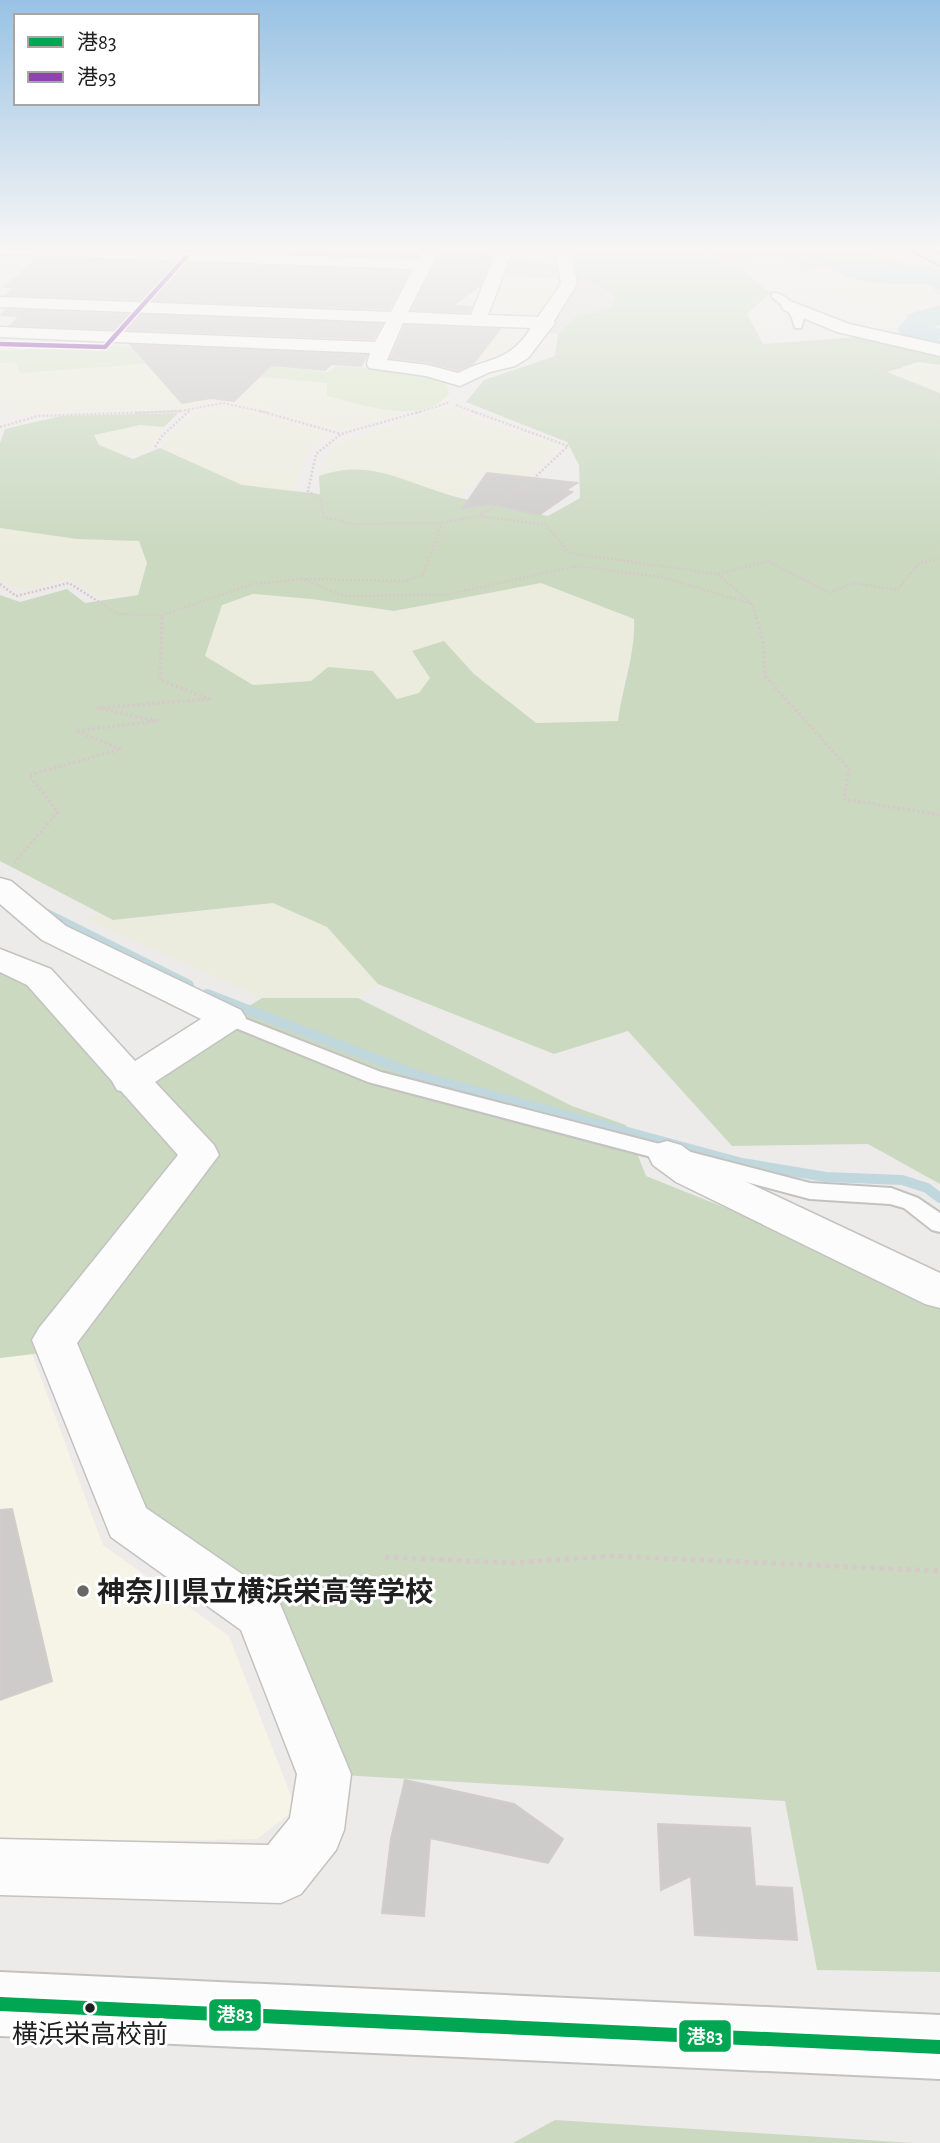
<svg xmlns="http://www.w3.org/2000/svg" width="940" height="2143" font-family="'Alegreya Sans','Noto Sans JP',sans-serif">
<rect width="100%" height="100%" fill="#edebe9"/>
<!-- education -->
<path fill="#f5f4e6" d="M32,1354L103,1545L229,1636L296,1809L257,1839L0,1844V1358Z"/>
<!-- farmland -->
<g fill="#ececde">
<path d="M831,264L852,274L932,277L938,283L927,284L940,303L897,317L893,321L899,333L871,316L881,312L842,297L820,299L812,288L799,289L789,280L766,279L762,273L803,271Z"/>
<path d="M501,276L558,279L559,288L546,309L487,305Z"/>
<path d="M470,334L521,338L508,356L492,363L427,357Z"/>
<path d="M17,362L20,373L157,363L177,369L328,384L327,396L402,413L343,430L235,402L252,386L228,384L218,402L189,409L36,413L21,416L4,414L0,409V363Z"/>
<path d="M917,365L940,369V393L886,372Z"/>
<path d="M446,406L500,427L560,446L529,476L485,472L457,496L342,468L319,476L333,445Z"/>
<path d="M228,407L267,415L331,435L311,446L294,487L296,491L242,485L160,448L168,436L198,411Z"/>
<path d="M140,425L164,427L151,448L139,452L131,449L119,453L99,445L94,434Z"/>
<path d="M0,528L77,539L140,541L147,563L139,595L100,597L68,579L21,591L0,579Z"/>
<path d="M541,583L635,620V640L623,685L618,721L536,723L474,674L444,641L412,651L430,678L419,693L396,699L328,667L311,681L253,685L205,656L222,605L253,594L311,599L394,611Z"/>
<path d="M273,903L327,927L378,984L358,998H262L88,920L99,913L119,920Z"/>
</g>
<!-- grass -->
<path fill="#dbe7cb" d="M104,345L278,363L277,367L329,372L335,366L420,371L446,381L449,394C419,427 363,404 327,396V383L177,369L157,363L20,373L16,362L0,363V351Z"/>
<!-- forest -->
<g fill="#cbd9c1" fill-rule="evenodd">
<path d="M580,249H815L831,264L803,271L784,257L729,260L770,293L747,314L763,344L859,337L940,353V365L918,362L887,372L940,393V1184L868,1144L732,1146L628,1031L554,1054L378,984L327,927L273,903L113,920L0,861V595L20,602L67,589L85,603L138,595L147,563L139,541L77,539L0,528V443L5,429L61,416L178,413L164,427L140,425L94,435L99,445L133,459L160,448L242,485L320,494L319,476C367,459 398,479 443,493C477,504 514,508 548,516L580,498L579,465L567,442L466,402L484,380L555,356L558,334L576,316L598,312L615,297L598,286L575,279L572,264ZM541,583L634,619C636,653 622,687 618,721L536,723L474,674L444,641L412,651L430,678L419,693L397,699L373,671L328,667L311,681L253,685L205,656L222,605L253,594L311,599L394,611Z"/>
<path d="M826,249H861L909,266L926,264L940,272V277C896,258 869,292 826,249Z"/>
<path d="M0,959L130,1081L262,998H358L572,1106L626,1125L646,1176L940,1294V1972L817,1970L785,1801L324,1774L260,1615L128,1522L59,1351L0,1358Z"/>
<path d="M555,2120L913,2143H513Z"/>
</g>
<!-- parking -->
<g fill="#dedddc">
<path d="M507,261L557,263L558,279L501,276Z"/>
<path d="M575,279L599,287L615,297L614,305L598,312L576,316L558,334L542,333Z"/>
</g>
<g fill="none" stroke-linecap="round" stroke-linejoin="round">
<!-- stream -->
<g stroke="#c0d8dd" stroke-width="10">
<path d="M47,914L189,985"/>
<path d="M207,994L420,1076L742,1163L826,1177L902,1180L927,1188L940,1198"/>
</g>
<!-- river -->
<g fill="#c0d8dd" fill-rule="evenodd">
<path d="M809,249H839L857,261L873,265L940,269V290L926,284L873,283L849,278L825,266Z"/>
<path d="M940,306V325L934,327L940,329V351L902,336L897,329L912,313Z"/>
</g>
</g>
<!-- building -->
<g fill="#ceccca" stroke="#d0cdca" stroke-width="2">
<path d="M177,249H362L361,251L418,254L416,257Z"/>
<path d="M443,249H494L480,285L452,306L471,307L469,312L412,310Z"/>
<path d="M38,258L409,271L389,309L6,295L15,287H5Z"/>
<path d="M6,310L382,324L373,339L11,325L20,316L1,315Z"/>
<path d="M405,326L500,329L473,364L458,370L428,362L391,358Z"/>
<path d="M131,345L367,355L361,366L331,364L325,370L271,365L234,401L211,398L182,403Z"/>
<path d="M487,473L577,483L566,490L572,492L539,515L492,504L463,508Z"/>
<path d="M12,1509L52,1681L0,1700V1510Z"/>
<path d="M405,1780L514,1804L563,1839L548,1863L430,1838L424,1916L382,1913L391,1839Z"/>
<path d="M658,1824L750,1828L755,1886L792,1888L797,1940L695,1935L691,1876L661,1890Z"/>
</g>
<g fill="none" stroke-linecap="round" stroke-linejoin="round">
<!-- service casing -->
<g stroke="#c3c2c1" stroke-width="4">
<g id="service">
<path d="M772,293C786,293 796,307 804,318L801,328H795C792,312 785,307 772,297Z"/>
<path d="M228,1012L381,1072L810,1183L891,1188L918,1198L940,1213V1232L932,1230L904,1208L890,1204L810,1199L368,1082L221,1022L219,1018Z"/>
</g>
</g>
<!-- minor casing -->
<g stroke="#c3c2c1" stroke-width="3">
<g id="minor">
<path d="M0,249H116L418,260L424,249H440L408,312L471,315L497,249H513L488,315L538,317L561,284L556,253L552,249H571L577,284L554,321L555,323L528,358L515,366L490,372L460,386L426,376L369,368L367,364L370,353L0,337V327L375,342L386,322L0,307V297L391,312L413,269L0,254ZM403,323L531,328C508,363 492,356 458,373L428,365L387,360Z"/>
<path d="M790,301L849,324L940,344V356L837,332L784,310L781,306L784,302Z"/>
<path d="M0,878L11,881L66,926L241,1010L246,1018L241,1026L155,1082L214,1145L219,1155L77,1343L146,1508L278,1599L351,1774L344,1830L336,1850L301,1894L281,1903L0,1895V1839L268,1845L290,1818L297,1774L241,1630L111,1537L32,1340L39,1328L178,1155L121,1091L117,1090L112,1081L27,985L0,972V949L51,969L135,1061L201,1019L42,940L0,904Z"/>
<path d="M667,1141L681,1145L704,1162L940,1273V1308L925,1304L676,1182L653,1165L648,1155L653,1145Z"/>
</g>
</g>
<!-- tertiary casing -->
<g stroke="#c3c2c1" stroke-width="4">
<path id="tertiary" d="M0,1972L940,2015V2079L0,2036Z"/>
</g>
<!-- primary casing -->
<g stroke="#a19788" stroke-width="4">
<path id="primary" d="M909,249H929L940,254V265Z"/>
</g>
<!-- path-far3 -->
<g stroke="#d6cac9" stroke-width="2" stroke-dasharray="2 2" stroke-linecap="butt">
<path d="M705,249L738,261L758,288"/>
<path d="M932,285L940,295"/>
<path d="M907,316L940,306"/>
<path d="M901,367L874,373L940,396"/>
<path d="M456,405L477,413"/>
<path d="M136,413L181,411L223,403L269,413"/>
<path d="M416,413L450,402"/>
</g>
<!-- path-far2 -->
<g stroke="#d6cac9" stroke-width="2.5" stroke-dasharray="2 2" stroke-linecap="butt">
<path d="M260,411L341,434"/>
<path d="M472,411L568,446L530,482L480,515"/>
<path d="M0,427L38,416L182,411"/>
<path d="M155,447L162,436L189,411"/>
<path d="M442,523L479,516L546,525L569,553L718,574L752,604L756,618"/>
<path d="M718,574L768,561L830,593L854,583L897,590L919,563L940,559"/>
<path d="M306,579L405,581L423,575L442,523L351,524L324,517L321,500L308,491L316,454L341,434L422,411"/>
<path d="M0,584L16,596L69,583L118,614L162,615L253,584L302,579L345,596L445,595L577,566L662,577L752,604"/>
<path d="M162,618V615"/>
</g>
<!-- path-far1 -->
<g stroke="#d6cac9" stroke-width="3.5" stroke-dasharray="2.5 2.5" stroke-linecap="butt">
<path d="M756,617L763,641L765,676L849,769L844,799L940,815"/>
<path d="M14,863L58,812L29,775L121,749L76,731L157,721L98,708L209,699L160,680L162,617"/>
</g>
<!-- path -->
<path stroke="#d6cac9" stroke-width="5" stroke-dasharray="4.5 4.5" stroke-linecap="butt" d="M385,1557L510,1563L613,1556L940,1571"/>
<!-- service -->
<use href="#service" fill="#fcfcfc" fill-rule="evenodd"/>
<!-- minor -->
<use href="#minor" fill="#fcfcfc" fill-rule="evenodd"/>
<!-- tertiary -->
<use href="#tertiary" fill="#fcfcfc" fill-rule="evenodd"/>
<!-- primary -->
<use href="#primary" fill="#f0ece6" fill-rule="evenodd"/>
<!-- bus-1 casing -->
<g stroke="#fff" stroke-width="19">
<path id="bus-1" d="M0,2004L940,2047"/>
</g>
<!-- bus-2 casing -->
<g stroke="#fff" stroke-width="7">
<path id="bus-2" d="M0,344L105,347L186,257"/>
</g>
<!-- bus-1 -->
<use href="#bus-1" stroke="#00a651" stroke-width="14"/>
<!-- bus-2 -->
<use href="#bus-2" stroke="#8e44ad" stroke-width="4.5"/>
</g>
<!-- sky -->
<linearGradient id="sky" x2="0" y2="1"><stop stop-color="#98c2e4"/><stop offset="0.45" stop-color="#f7f6f5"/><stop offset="1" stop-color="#f7f6f5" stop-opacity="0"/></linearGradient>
<rect width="940" height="549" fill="url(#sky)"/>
<!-- markers -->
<circle fill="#686766" stroke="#fff" stroke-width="2.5" cx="83" cy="1591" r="7"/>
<circle fill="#202020" stroke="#fff" stroke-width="2.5" cx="90" cy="2008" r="6"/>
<g text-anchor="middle" stroke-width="6" stroke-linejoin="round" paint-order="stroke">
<!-- near-bus labels -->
<g font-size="26" fill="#202020" stroke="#fff">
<text x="90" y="2043">横浜栄高校前</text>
</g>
<!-- near-poi labels -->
<g font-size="28" font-weight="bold" fill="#202020" stroke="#fff" text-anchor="start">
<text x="97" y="1601">神奈川県立横浜栄高等学校</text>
</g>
</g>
<g stroke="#fff" stroke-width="2.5">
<rect x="208" y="1998" width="54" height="34" rx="7" fill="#00a651"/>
<rect x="678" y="2019" width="54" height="34" rx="7" fill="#00a651"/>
</g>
<g font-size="19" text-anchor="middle" font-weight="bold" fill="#fff">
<text x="235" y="2021">港83</text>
<text x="705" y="2043">港83</text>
</g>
<!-- legend -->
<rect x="14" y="14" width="245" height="91" fill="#ffffff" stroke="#a6a6a6" stroke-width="2"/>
<rect x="28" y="37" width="35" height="10" fill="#00a651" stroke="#a6a6a6" stroke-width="2"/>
<text x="77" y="49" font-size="21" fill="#202020">港83</text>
<rect x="28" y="72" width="35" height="10" fill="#8e44ad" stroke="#a6a6a6" stroke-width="2"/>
<text x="77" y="84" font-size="21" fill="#202020">港93</text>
</svg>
